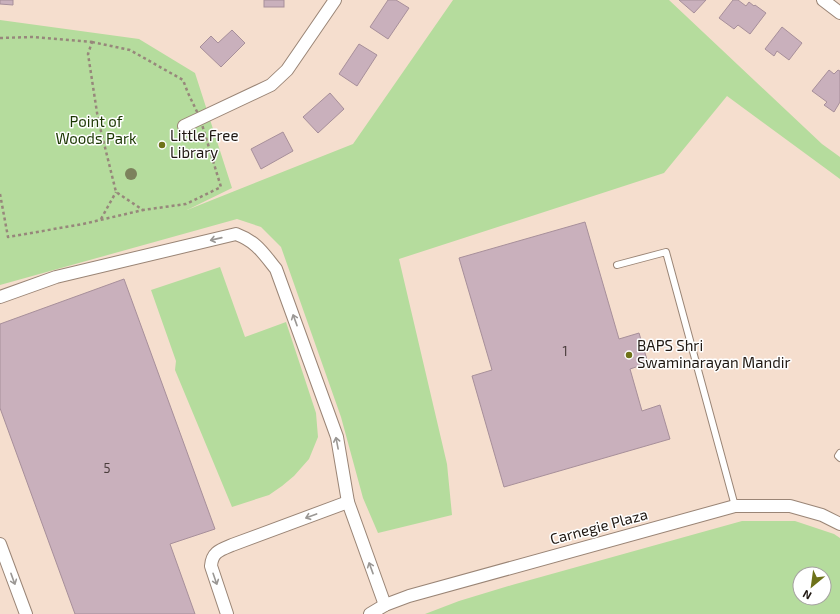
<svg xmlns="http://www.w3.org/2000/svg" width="840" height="614" font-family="'Exo 2',sans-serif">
<rect width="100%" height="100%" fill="#f5dece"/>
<!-- green -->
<g fill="#b5dc9d" fill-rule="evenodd">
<path d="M453,0H669L822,144L840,157V179L727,96L664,173L399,259L447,464L452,515L378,533L363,498L341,417L281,247L261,227L237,219L0,285V20L139,39L195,73L232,188L187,210L353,144Z"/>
<path d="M220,267L245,337L286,322L316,413L318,437L309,459L294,476L282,486L269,495L232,507L175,370L176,361L151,290Z"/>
<path d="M742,521H795L834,534L840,538V614H425L459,601L512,585ZM800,574H824V598H800Z"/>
</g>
<!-- building -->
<g fill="#c9b0bc" stroke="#a78f9a">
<path d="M0,0H13V5L0,4Z"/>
<rect x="264" y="0" width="20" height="7"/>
<path d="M388,0H396L409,8L388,39L370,27Z"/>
<path d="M679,0H706L694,13Z"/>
<path d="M733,0H738L746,6L749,2L754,6L755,5L766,13L750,34L738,25L734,29L719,18Z"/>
<path d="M782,27L802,43L789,60L777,51L774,56L765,49Z"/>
<path d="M232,30L245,43L221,67L200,47L211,36L218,43Z"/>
<path d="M359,44L377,55L357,86L339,74Z"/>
<path d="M829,70L834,74L838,70L840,71V102L834,112L824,105L827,102L812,91Z"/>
<path d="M330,93L344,109L318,133L303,117Z"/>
<path d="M283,132L293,151L261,169L251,149Z"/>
<path d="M585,222L619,339L639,333L648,363L630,369L642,411L660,405L670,439L504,487L472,376L492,370L459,258Z"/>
<path d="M124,279L215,529L170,544L195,614H75L0,408V324Z"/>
</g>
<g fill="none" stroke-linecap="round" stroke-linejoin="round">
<!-- service casing -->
<g stroke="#9a8576" stroke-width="8">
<g id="service">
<path d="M617,265L666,252L735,506"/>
<path d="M840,453L838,456L840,458"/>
</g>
</g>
<!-- minor casing -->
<g stroke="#9a8576" stroke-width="14">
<g id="minor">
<path d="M823,0L840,13"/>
<path d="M184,126L271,85L287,70L335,0"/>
<path d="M0,297L56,277L236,234C257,242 263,253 276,269L337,437L348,502L385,605"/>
<path d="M0,544L26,614"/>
<path d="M227,614L211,566C212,552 220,550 232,545L348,502"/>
<path d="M370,614L385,605L409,596L735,506H790L822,515L840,524"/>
</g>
</g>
<!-- path -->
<g stroke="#97877b" stroke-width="2.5" stroke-dasharray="3 3" stroke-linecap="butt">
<path d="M0,38L32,37L92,42"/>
<path d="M92,42L130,50L183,80L188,93L200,118L221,187L186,204L143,210L116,192L98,119L88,54Z"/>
<path d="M0,194L8,237L83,224L143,210"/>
<path d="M101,219L116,192"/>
</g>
<!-- service -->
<use href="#service" stroke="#fff" stroke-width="6"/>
<!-- minor -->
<use href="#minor" stroke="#fff" stroke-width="12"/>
</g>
<!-- trees -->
<circle fill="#7d825d" cx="131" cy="174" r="6"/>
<!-- one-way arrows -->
<defs><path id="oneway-shaft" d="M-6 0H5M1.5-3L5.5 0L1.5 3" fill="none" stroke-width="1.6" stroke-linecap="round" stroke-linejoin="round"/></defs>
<g stroke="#9a9794">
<use href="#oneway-shaft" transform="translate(216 239) rotate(167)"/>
<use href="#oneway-shaft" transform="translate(295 320) rotate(-110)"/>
<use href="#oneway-shaft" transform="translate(337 443) rotate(-101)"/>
<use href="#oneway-shaft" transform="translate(311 516) rotate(160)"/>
<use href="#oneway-shaft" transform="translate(371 568) rotate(-110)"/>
<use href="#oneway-shaft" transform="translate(13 579) rotate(70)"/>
<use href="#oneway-shaft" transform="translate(215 579) rotate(71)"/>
</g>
<!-- markers -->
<g fill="#6e7219" stroke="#fff" stroke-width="1.5">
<circle cx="162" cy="145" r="4"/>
<circle cx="629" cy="355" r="4"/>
</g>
<g text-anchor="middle" stroke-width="3" stroke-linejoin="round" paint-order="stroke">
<!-- number labels -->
<g font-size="13" fill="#4a3d3c">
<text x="565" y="356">1</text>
<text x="107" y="473">5</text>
</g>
<!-- park labels -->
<g font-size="15" fill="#1a3600" stroke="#fff">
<text x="96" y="127">Point of<tspan x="96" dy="17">Woods Park</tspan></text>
</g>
<!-- poi labels -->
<g font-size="15" fill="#1f1711" stroke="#fff" text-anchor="start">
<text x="170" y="141">Little Free<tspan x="170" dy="17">Library</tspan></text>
<text x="637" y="351">BAPS Shri<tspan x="637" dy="17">Swaminarayan Mandir</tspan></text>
</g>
<!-- street labels -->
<g font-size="15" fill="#1f1711" stroke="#fff">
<text transform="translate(599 527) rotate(-15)" y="5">Carnegie Plaza</text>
</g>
</g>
<!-- north arrow -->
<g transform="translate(812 586) rotate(209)"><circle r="19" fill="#ffffff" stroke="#a5a2a0"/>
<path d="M0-3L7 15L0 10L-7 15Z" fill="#6e7219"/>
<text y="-6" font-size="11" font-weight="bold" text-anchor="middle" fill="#1f1711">N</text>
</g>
</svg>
